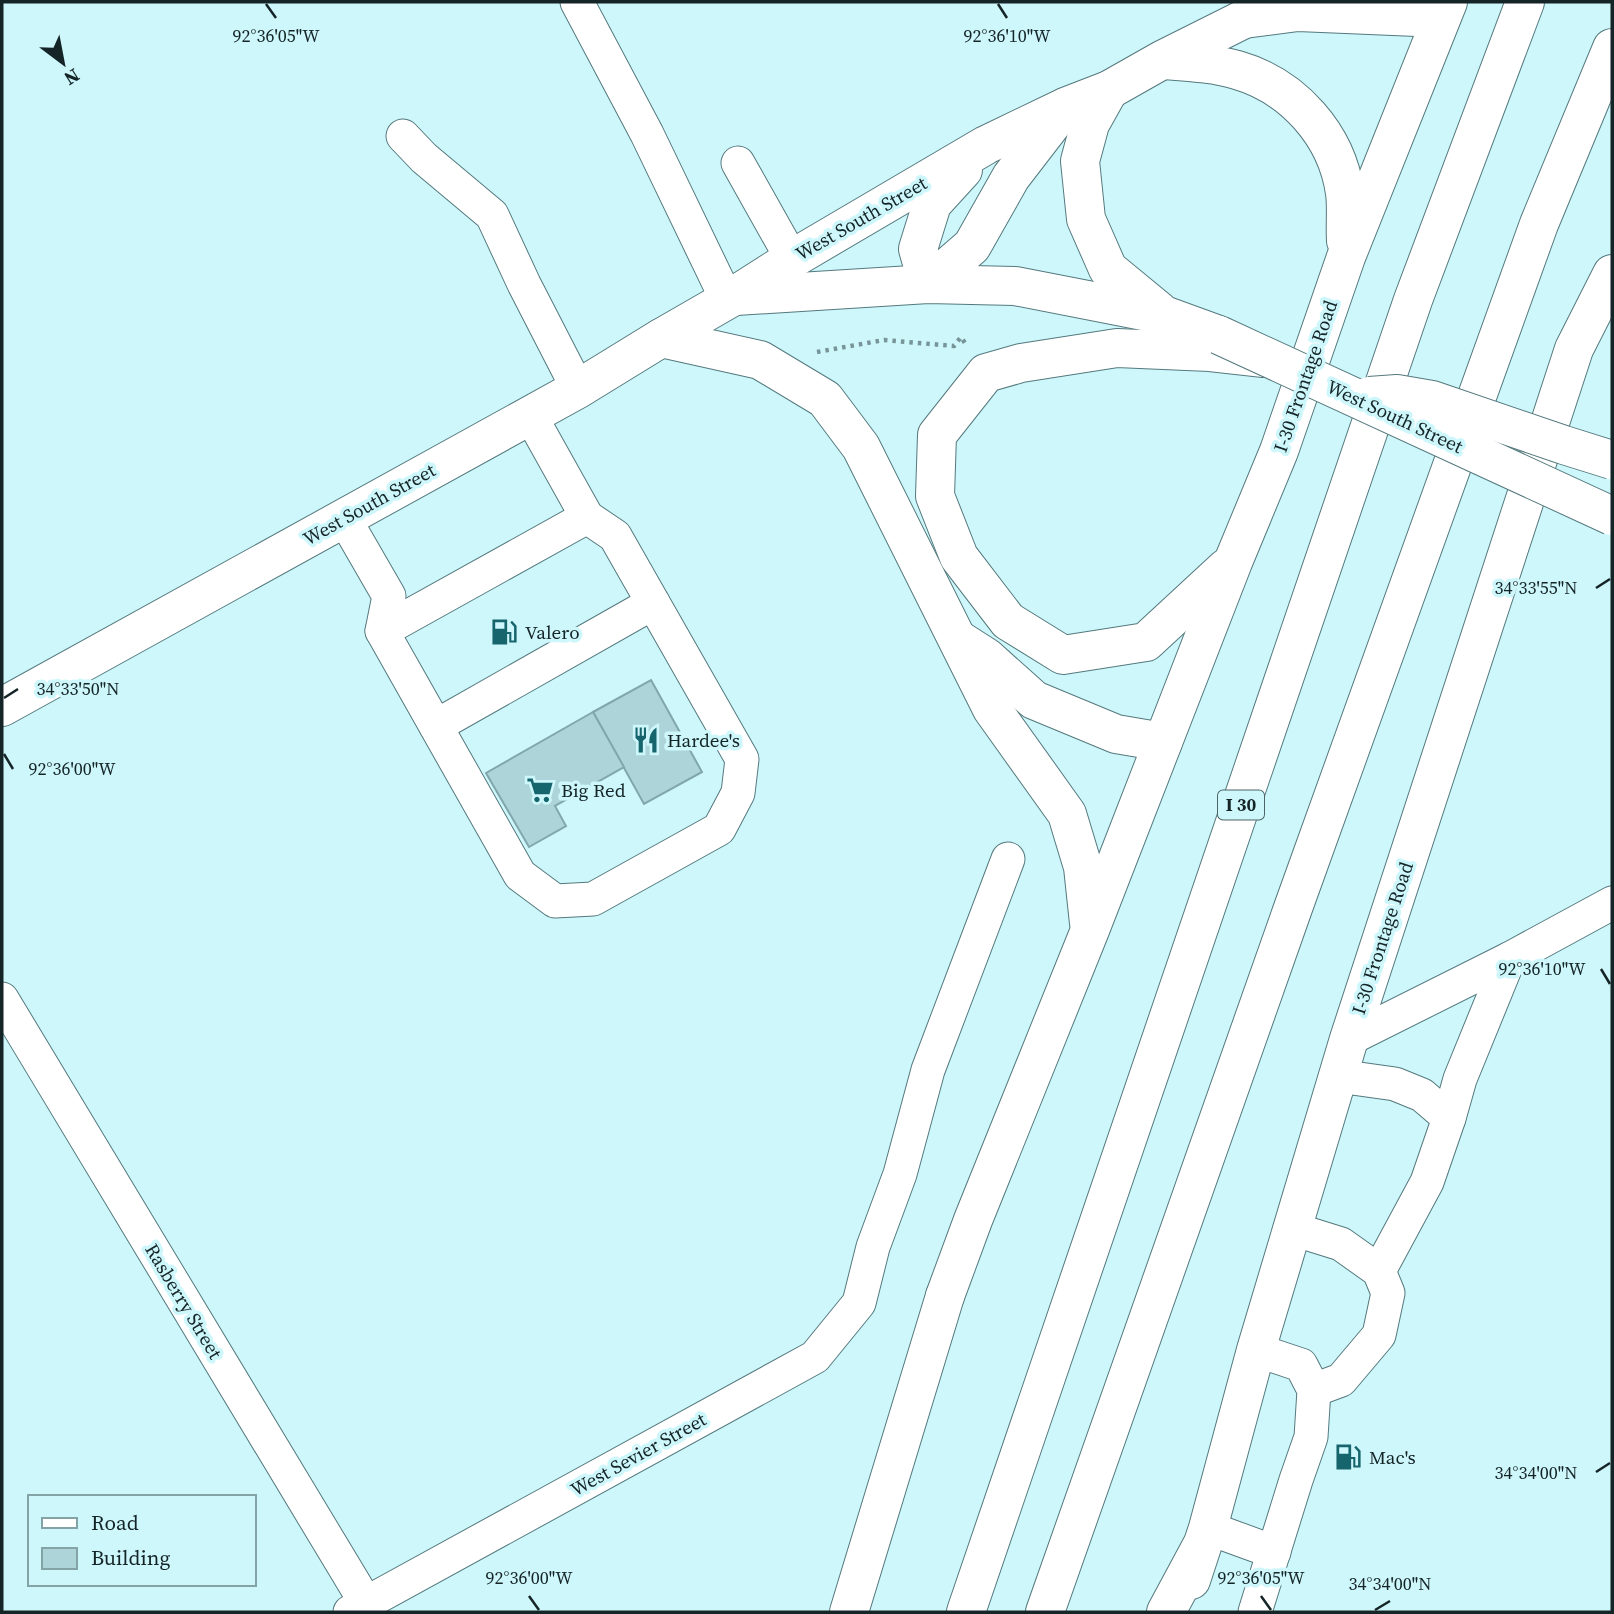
<svg xmlns="http://www.w3.org/2000/svg" width="1614" height="1614" font-family="'Source Serif 4',serif">
<rect width="100%" height="100%" fill="#cef7fc"/>
<!-- building -->
<g fill="#add5d9" stroke="#80a7ab" stroke-width="2">
<path d="M651,680L702,772L644,804L593,712Z"/>
<path d="M593,712L624,767L555,806L566,826L529,847L486,773Z"/>
</g>
<g fill="none" stroke-linecap="round" stroke-linejoin="round">
<!-- minor casing -->
<g stroke="#54797d" stroke-width="35">
<g id="minor">
<path d="M577,2L647,134L727,300"/>
<path d="M403,136L424,158L492,215L524,284L578,389"/>
<path d="M738,163L792,259"/>
<path d="M344,518L389,596L382,631L520,875L555,901L593,899L719,829L738,793L742,759L615,536L587,517L530,415"/>
<path d="M382,631L587,517"/>
<path d="M436,726L653,603"/>
<path d="M2,999L366,1603"/>
<path d="M1349,1039L1509,959L1612,903"/>
<path d="M1338,1076L1395,1084L1422,1095L1449,1118"/>
<path d="M1293,1229L1341,1244L1379,1271L1388,1293L1379,1335L1341,1380L1314,1390"/>
<path d="M1379,1271L1427,1182L1449,1118L1460,1079L1509,959"/>
<path d="M1208,1528L1274,1552"/>
<path d="M350,1612L815,1357L859,1303L873,1247L900,1174L928,1070L1008,859"/>
<path d="M1255,1612L1296,1480L1311,1437L1314,1390L1301,1365L1256,1350"/>
</g>
</g>
<!-- major casing -->
<g stroke="#54797d" stroke-width="40">
<g id="major">
<path d="M1244,19L1298,12L1441,18"/>
<path d="M1163,60C1188,62 1213,63 1237,70C1293,86 1337,135 1345,193C1347,208 1345,225 1346,241"/>
<path d="M1109,90L1090,124L1080,161L1086,219L1108,269L1159,311"/>
<path d="M963,170L932,204L918,249L928,284L972,246L1011,177L1061,112"/>
<path d="M736,296L928,284L1015,286L1164,315L1219,335"/>
<path d="M661,338L760,360L825,399L861,447L992,709L1067,814L1083,867L1089,923"/>
<path d="M1226,568L1146,642L1063,655L1008,621L959,557L935,496L937,435L986,373L1021,363L1117,348L1210,352L1264,358"/>
<path d="M961,641L986,657L1034,700L1116,734L1163,742"/>
<path d="M2,707L578,389L661,338L734,296L792,259L986,145L1065,107L1109,90L1162,60L1244,19L1268,2"/>
<path d="M945,1296L973,1220L1090,930L1233,562L1279,451L1346,257L1448,2"/>
<path d="M1191,1580L1208,1528L1256,1350L1349,1039L1574,349L1612,274"/>
</g>
</g>
<!-- highway casing -->
<g stroke="#54797d" stroke-width="40">
<g id="highway">
<path d="M849,1612L945,1296"/>
<path d="M966,1612L1413,300L1525,2"/>
<path d="M1045,1612L1293,908L1539,224L1612,48"/>
<path d="M1166,1612L1201,1547"/>
</g>
</g>
<!-- path -->
<path stroke="#779598" stroke-width="4.5" stroke-dasharray="3.5 5" stroke-linecap="butt" d="M817,352L884,340L954,346L961,337L967,346"/>
<!-- minor -->
<use href="#minor" stroke="#fff" stroke-width="33"/>
<!-- major -->
<use href="#major" stroke="#fff" stroke-width="38"/>
<!-- highway -->
<use href="#highway" stroke="#fff" stroke-width="38"/>
<!-- major-bridge casing -->
<g stroke="#54797d" stroke-width="40" stroke-linecap="butt">
<g id="major-bridge">
<path d="M1219,335L1612,516"/>
<path d="M1369,396L1397,394L1432,400L1564,445L1612,460"/>
</g>
</g>
<!-- major-bridge -->
<use href="#major-bridge" stroke="#fff" stroke-width="38"/>
</g>
<!-- ticks -->
<path fill="none" stroke="#152527" stroke-width="2.5" d="M266,4L276,18M998,4L1007,18M1596,588L1610,579M4,698L18,689M4,754L13,769M1601,969L1610,984M1596,1472L1610,1463M529,1596L539,1610M1261,1596L1271,1610M1375,1610L1390,1601"/>
<!-- icons -->
<defs>
<g id="fuel-bare" transform="scale(2.1)"><path d="M-5.5-6h7V0h2V4h1.3V-2.5L3-4.5l.8-.8L6-3V5H2.5V1h-1V6h-7ZM-4.2-4.7v3.2H.2V-4.7Z" fill="#17656c" stroke="#cef7fc" stroke-width="2.5" paint-order="stroke"/></g>
<g id="restaurant-bare" transform="scale(2.1)"><path d="M-5-6h1v4h1v-4h1v4h1v-4h1v5L-1.5 .5V6h-2V.5L-5-1ZM5-6V6H3V1.5H1.5Q1.5-4 5-6Z" fill="#17656c" stroke="#cef7fc" stroke-width="2.5" paint-order="stroke"/></g>
<g id="supermarket-bare" transform="scale(2.1)"><path d="M-6-5.5h2.5l.6 2H6L4.5 2H-2.5L-4.4-4H-6ZM-1.5 3.2a1.3 1.3 0 1 0 .1 0ZM3 3.2a1.3 1.3 0 1 0 .1 0Z" fill="#17656c" stroke="#cef7fc" stroke-width="2.5" paint-order="stroke"/></g>
</defs>
<g fill-rule="evenodd">
<use href="#fuel-bare" x="504" y="632"/>
<use href="#restaurant-bare" x="646" y="740"/>
<use href="#supermarket-bare" x="540" y="790"/>
<use href="#fuel-bare" x="1348" y="1457"/>
</g>
<g text-anchor="middle" stroke-width="7" stroke-linejoin="round" paint-order="stroke">
<!-- shield labels -->
<rect fill="#cef7fc" stroke="#4c6467" stroke-width="2" x="1218" y="790.5" width="46" height="29" rx="5"/>
<g font-size="18" font-weight="bold" fill="#152527">
<text x="1241" y="811">I 30</text>
</g>
<!-- street labels -->
<g font-size="19" fill="#152527" stroke="#cef7fc">
<text transform="translate(861 218) rotate(-30)" y="7">West South Street</text>
<text transform="translate(1305 376) rotate(-71)" y="7">I-30 Frontage Road</text>
<text transform="translate(1395 416) rotate(25)" y="7">West South Street</text>
<text transform="translate(369 504) rotate(-29)" y="7">West South Street</text>
<text transform="translate(1382 938) rotate(-72)" y="7">I-30 Frontage Road</text>
<text transform="translate(184 1301) rotate(59)" y="7">Rasberry Street</text>
<text transform="translate(638 1454) rotate(-29)" y="7">West Sevier Street</text>
</g>
<!-- poi labels -->
<g font-size="19" fill="#152527" stroke="#cef7fc" text-anchor="start">
<text x="525" y="639">Valero</text>
<text x="667" y="747">Hardee's</text>
<text x="561" y="797">Big Red</text>
<text x="1369" y="1464">Mac's</text>
</g>
</g>
<g font-size="18" text-anchor="middle" fill="#152527" stroke="#cef7fc" stroke-width="7" stroke-linejoin="round" paint-order="stroke">
<text x="276" y="42">92°36'05"W</text>
<text x="1007" y="42">92°36'10"W</text>
<text x="1536" y="594">34°33'55"N</text>
<text x="78" y="695">34°33'50"N</text>
<text x="72" y="775">92°36'00"W</text>
<text x="1542" y="975">92°36'10"W</text>
<text x="1536" y="1479">34°34'00"N</text>
<text x="529" y="1584">92°36'00"W</text>
<text x="1261" y="1584">92°36'05"W</text>
<text x="1390" y="1590">34°34'00"N</text>
</g>
<!-- border -->
<rect width="1614" height="1614" fill="none" stroke="#152527" stroke-width="7"/>
<!-- legend -->
<rect x="28" y="1495" width="228" height="91" fill="#cef7fc" stroke="#84a3a7" stroke-width="2"/>
<rect x="42" y="1518" width="35" height="10" fill="#ffffff" stroke="#84a3a7" stroke-width="2"/>
<text x="91" y="1530" font-size="21" fill="#152527">Road</text>
<rect x="42" y="1548" width="35" height="21" fill="#add5d9" stroke="#84a3a7" stroke-width="2"/>
<text x="91" y="1565" font-size="21" fill="#152527">Building</text>
<!-- north arrow -->
<g transform="translate(63 63) rotate(148)" stroke="#cef7fc" stroke-width="5" paint-order="stroke">
<path d="M0-5L12 26L0 18L-12 26Z" fill="#152527"/>
<text y="-10" font-size="19" font-weight="bold" text-anchor="middle" fill="#152527">N</text>
</g>
</svg>
